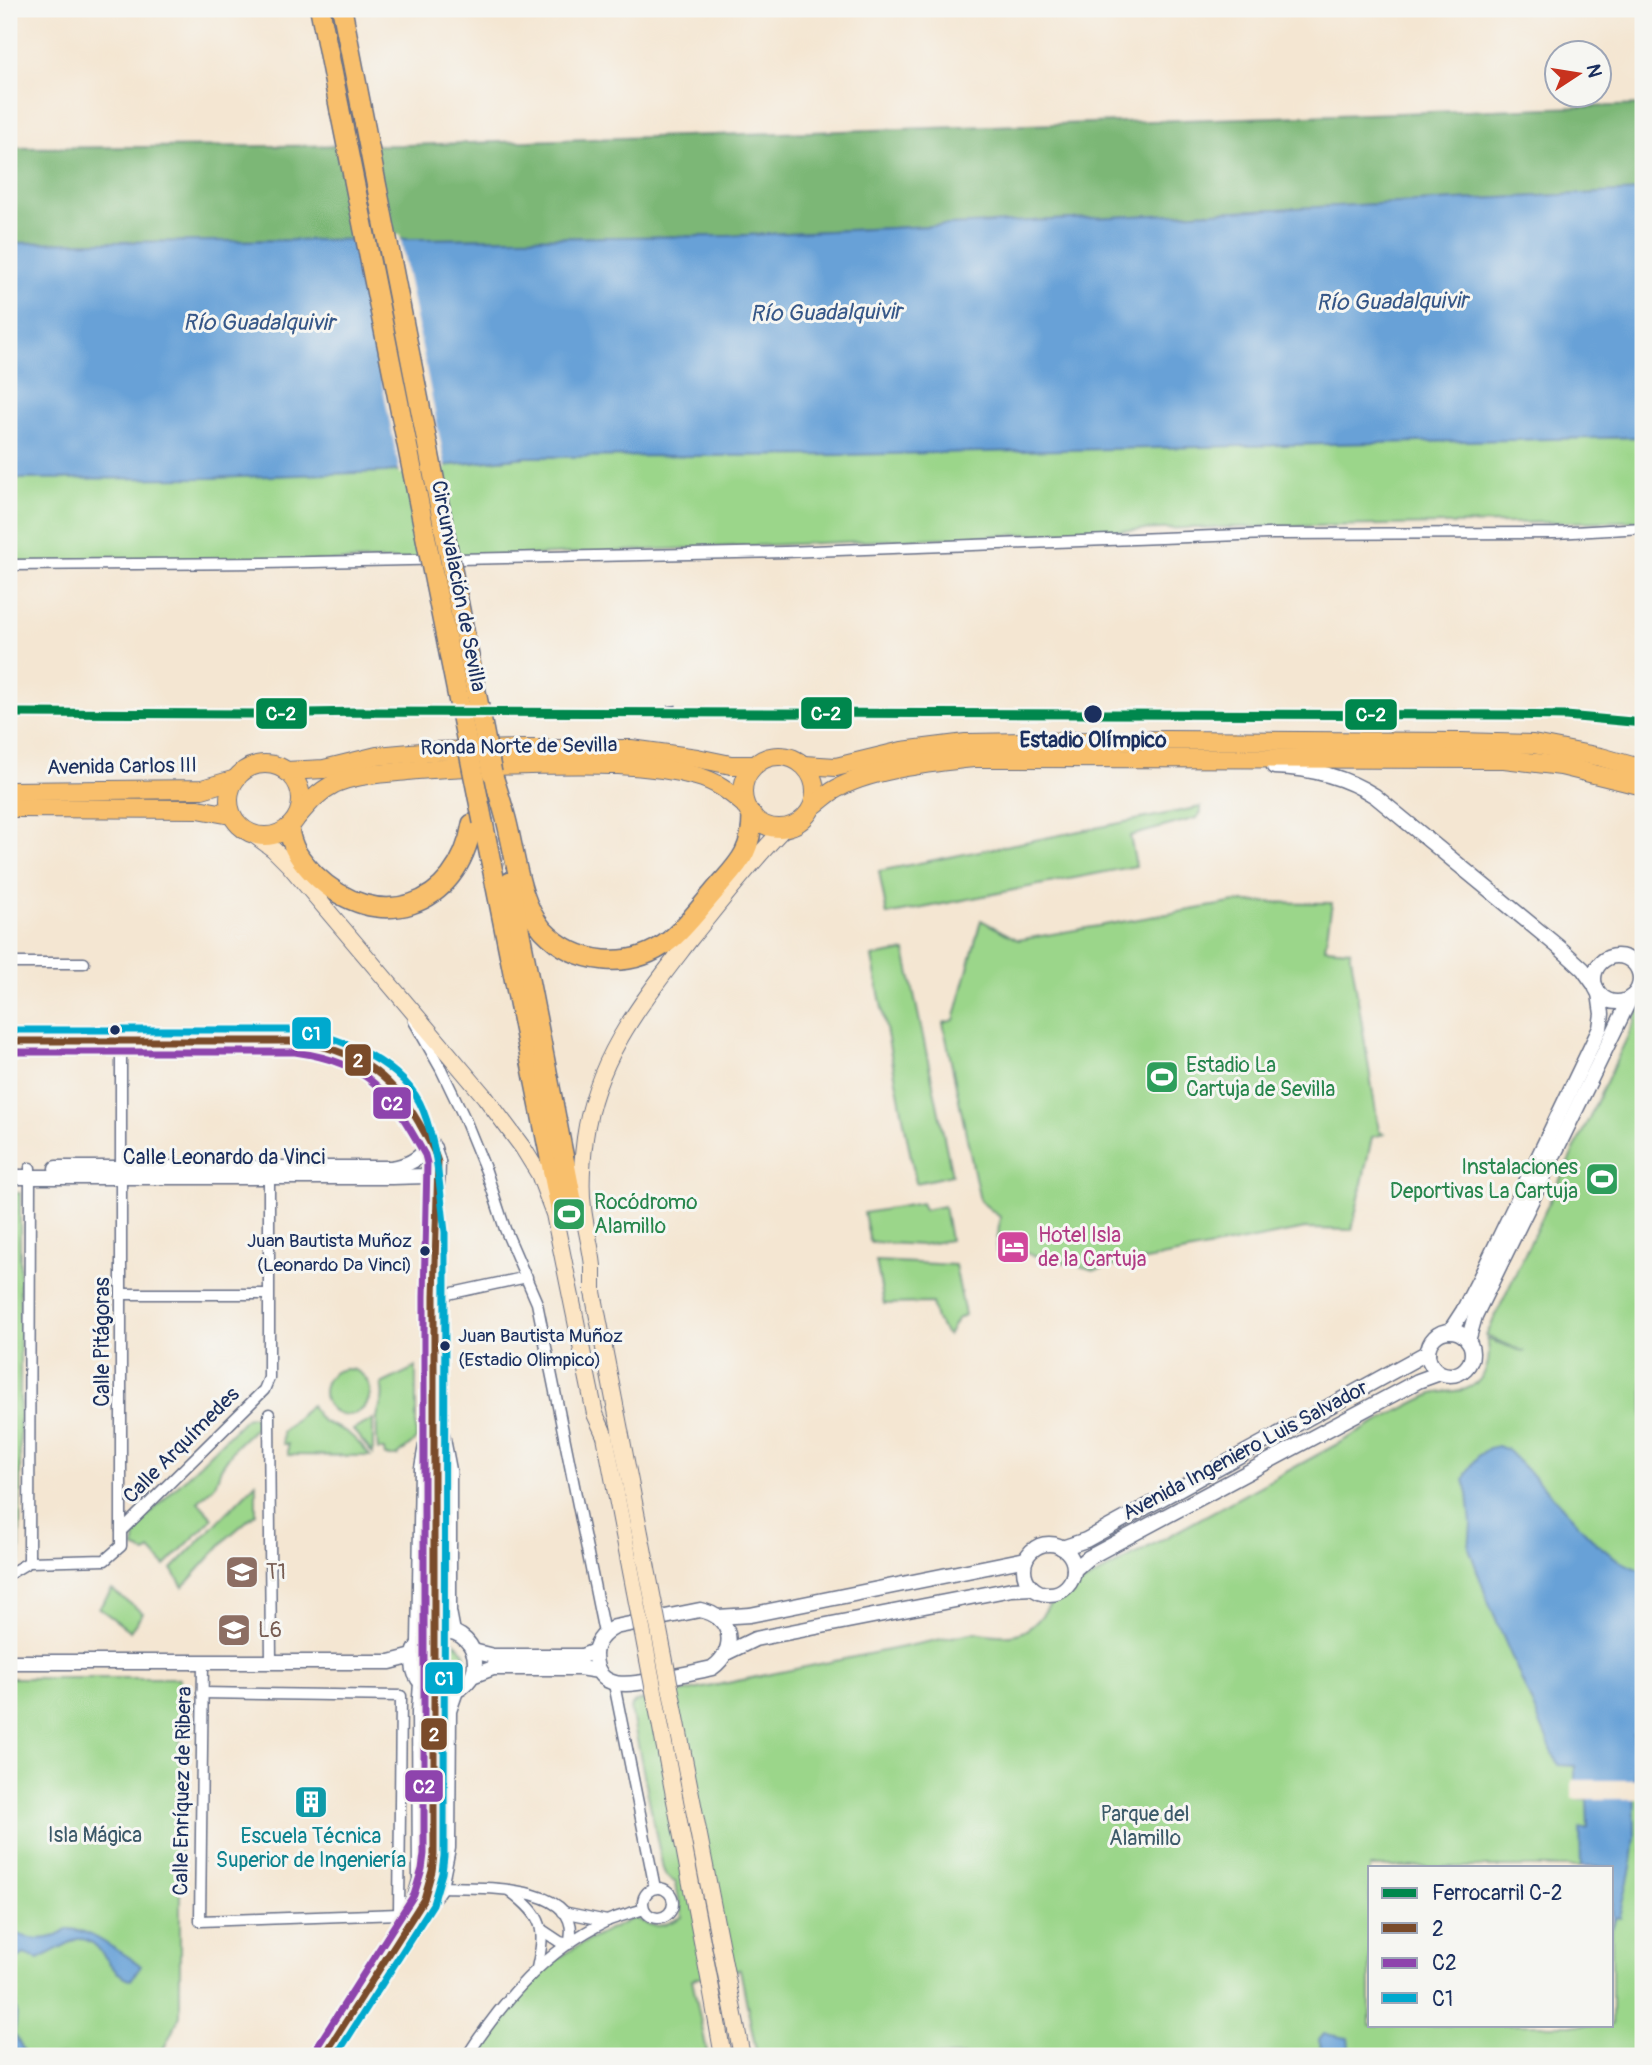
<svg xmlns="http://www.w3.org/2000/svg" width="1652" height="2065" font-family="Pangolin,sans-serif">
<rect width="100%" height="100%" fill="#f6f6f2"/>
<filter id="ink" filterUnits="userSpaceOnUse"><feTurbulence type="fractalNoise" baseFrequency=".0143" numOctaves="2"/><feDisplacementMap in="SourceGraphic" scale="14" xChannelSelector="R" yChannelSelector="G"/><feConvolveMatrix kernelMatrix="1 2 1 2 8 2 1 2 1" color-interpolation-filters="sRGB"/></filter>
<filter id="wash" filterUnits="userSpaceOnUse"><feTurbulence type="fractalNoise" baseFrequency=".00686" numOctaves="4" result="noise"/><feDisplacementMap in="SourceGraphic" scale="28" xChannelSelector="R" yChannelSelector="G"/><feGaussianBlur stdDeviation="1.57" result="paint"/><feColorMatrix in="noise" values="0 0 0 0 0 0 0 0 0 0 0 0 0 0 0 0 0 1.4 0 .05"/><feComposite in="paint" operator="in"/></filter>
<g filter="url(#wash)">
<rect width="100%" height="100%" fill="#f4e6d2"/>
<!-- green -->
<g fill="#9bd68a" stroke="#5b8274" stroke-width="2" fill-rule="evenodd">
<path d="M1643,437V521L1185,528L407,560L9,565V477L385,472L526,457Z"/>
<path d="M1201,807V813L1196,818L1130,836L1136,866L887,915L879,871Z"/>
<path d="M1236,902L1332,903L1325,948L1350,950L1379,1131L1384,1134L1372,1137L1352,1230L1305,1229L1095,1270L1013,1250L1011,1254L996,1252L1000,1217L980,1201L943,1023L954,1020L981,920L1018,940Z"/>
<path d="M905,951L952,1175L916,1183L872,957Z"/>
<path d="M1643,1004V2056H757L740,1969L692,1979L708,2056H475C494,2024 514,1994 543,1970C566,1950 606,1931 634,1918C656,1929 660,1928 682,1917L676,1883L666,1876L663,1869L631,1710L632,1705L635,1702L976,1632C1018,1640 1031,1635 1053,1599L1383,1419C1399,1411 1416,1401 1433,1394C1443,1391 1455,1392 1466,1389C1487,1381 1492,1359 1487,1339L1525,1352L1486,1336L1635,1021V1017ZM1370,1867H1612V2025H1370Z"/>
<path d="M9,1193H20V1560L9,1566Z"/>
<path d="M921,1203L924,1210L944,1206L950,1240L921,1245L870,1242L864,1213Z"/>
<path d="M876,1261L955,1265L965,1315L957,1319L948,1336L936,1319L932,1303L884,1304Z"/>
<path d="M416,1367V1440L397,1456H385L384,1450H378C377,1440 376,1429 377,1419C378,1405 386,1401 381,1384Z"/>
<circle cx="347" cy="1392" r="23"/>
<path d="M311,1405C322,1427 328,1422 346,1432C355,1437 363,1448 370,1456L288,1455V1444H283L282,1432Z"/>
<path d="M251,1416L256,1417L258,1425L236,1446L221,1468L215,1485L198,1502L213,1518L165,1566L150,1550L146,1553L134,1548L137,1526L246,1418Z"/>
<path d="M373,1419V1454L353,1430Z"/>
<path d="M256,1483V1513L227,1538L183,1587L172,1569Z"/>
<path d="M112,1590L143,1613L130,1631L99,1608Z"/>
<circle cx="444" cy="1662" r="22"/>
<path d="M9,1678H180V2016L160,2056H9Z"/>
</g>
<!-- forest -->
<path fill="#7cb776" stroke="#4c736a" stroke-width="2" d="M1643,105V191L728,236L9,243V148L407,145Z"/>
<!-- water -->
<g fill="#68a1d7" stroke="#42689a" stroke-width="2">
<path d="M1643,191V437L843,455L526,457L385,472L211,478L9,479V243L728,236Z"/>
<path d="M1498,1446L1506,1449C1523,1466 1540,1483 1556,1500C1582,1527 1605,1560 1643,1571V1726L1634,1734L1635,1838L1632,1863L1620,1918L1616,1917L1612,1929V1867H1581L1580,1829L1588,1828L1587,1799L1575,1798V1766L1558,1765L1489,1604L1469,1548L1471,1524L1468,1494L1464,1480L1467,1472L1478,1456L1489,1448Z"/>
<path d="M9,1928C24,1941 52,1943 68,1929C86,1930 97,1938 112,1947C122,1953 132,1958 141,1966L131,1980C126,1977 120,1975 116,1971C104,1959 97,1937 77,1939L38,1959L24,1954L9,1965Z"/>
<path d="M9,1982C16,2000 19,2014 14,2033L24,2051L19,2056H9Z"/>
<path d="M1324,2034L1348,2038L1350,2056H1323L1319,2040Z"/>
</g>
<!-- pier -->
<g fill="#f4e6d2">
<path d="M400,235L446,469L400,474L353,236Z"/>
<rect x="1572" y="1780" width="67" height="19"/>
</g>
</g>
<g filter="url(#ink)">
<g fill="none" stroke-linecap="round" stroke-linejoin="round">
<!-- tertiary-tunnel -->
<path stroke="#c9c1bb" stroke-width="14" stroke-dasharray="14 7" stroke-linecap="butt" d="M433,1606V1727"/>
<!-- minor casing -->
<g stroke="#676f87" stroke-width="13">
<g id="minor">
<path d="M9,565L264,563L785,552L1268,534L1556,533L1643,528"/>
<path d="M9,963H84"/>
<path d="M414,1021L441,1069L464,1117L486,1171L505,1229L537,1303L604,1633"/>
<path d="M121,1294H268"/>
<path d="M434,1297L527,1277"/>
<path d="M269,1414L271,1661"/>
<path d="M121,1531L264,1390L269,1378V1171"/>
<path d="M29,1562L105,1560L121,1546V1041"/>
<path d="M29,1562L30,1168"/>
<path d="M9,1574L29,1562"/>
<path d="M203,1662L200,1921L399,1914L411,1921"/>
<path d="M614,1684L655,1888"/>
<path d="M202,1693L401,1696L399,1914"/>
<path d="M440,1887C475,1888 587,1882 569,1944L560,1942L542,1930"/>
<circle cx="658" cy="1903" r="15"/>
<path d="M510,1891C544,1917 546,1928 537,1968"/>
<path d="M563,1912L607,1921"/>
<path d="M467,2056C503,2000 546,1950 607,1921C619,1916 632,1913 644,1909"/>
</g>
</g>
<!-- tertiary casing -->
<g stroke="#676f87" stroke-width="17">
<g id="tertiary">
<path d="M1274,767C1310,768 1344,776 1375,796L1561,949L1583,969L1596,987"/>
<circle cx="1617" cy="979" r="23"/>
<path d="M9,1041H296C355,1048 392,1075 422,1127C428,1138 436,1149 438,1162L434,1297L435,1397L449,1470V1611L453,1632"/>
<path d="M56,1168H391C405,1166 418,1160 426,1149L434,1148"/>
<path d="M9,1177H392L427,1176L438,1162"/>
<path d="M1450,1331L1463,1311L1481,1276L1600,1028L1602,1014L1599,993"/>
<circle cx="1450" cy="1353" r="22"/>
<path d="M1468,1341L1475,1316L1631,997"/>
<circle cx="1049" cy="1569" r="25"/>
<path d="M1062,1548L1086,1540L1428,1352"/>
<path d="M1074,1570L1088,1558L1418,1381L1440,1373"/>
<path d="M433,1606L434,1437"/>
<path d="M700,1610C733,1616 738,1650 712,1668C696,1672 680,1675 664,1678C639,1683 596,1696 595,1655C595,1641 604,1633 615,1627Z"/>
<path d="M718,1617L750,1615L1026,1559"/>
<circle cx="444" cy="1662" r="31"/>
<path d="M419,1643L422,1468L433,1405"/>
<path d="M473,1651L493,1656H582L595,1651"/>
<path d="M726,1653L755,1639L1012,1589L1032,1588"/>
<path d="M9,1662H390L413,1656"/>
<path d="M472,1676L493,1668H579L599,1671"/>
<path d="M415,1898L420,1880L419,1711L421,1683"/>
<path d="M425,1908L440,1887L448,1848L449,1711L456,1691"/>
<path d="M324,2056L424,1899L432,1871L434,1855L433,1727"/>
</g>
</g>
<!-- secondary casing -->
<g stroke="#676f87" stroke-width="18">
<g id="secondary">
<path d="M254,835L273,849L289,865L485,1097L523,1148L539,1174L554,1214L595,1414L605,1436"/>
<path d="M593,1292C593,1284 593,1274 593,1266C591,1246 585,1227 583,1208C580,1185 582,1161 585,1138C596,1057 643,1001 691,938C721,901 751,862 784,828"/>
<path d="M727,1979L742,2056"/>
<path d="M710,1983L723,2056"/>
</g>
</g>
<!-- primary casing -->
<g stroke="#676f87" stroke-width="20">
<g id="primary">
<path d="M9,791L202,789L236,779"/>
<path d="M9,808L198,809L231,815"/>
</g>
</g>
<!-- trunk casing -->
<g stroke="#676f87" stroke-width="20">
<g id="trunk">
<circle cx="779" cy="792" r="36"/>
<circle cx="265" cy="800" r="36"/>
<path d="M804,765L836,767L902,751L966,743L1166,740L1461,742L1533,744L1601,757L1643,769"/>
<path d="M286,771L324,769L377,756L433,751L521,749H631L697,758L731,765H755"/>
<path d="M813,806C822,800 830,791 840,787C874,769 935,762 974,758L1504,759L1561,766L1643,786"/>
<path d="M298,816C309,803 318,792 334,784C356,774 383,774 407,771C448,767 489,766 530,765C585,764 642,762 696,776C716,781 730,792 745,805"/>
</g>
</g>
<!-- motorway casing -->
<g stroke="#676f87" stroke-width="22">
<g id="motorway">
<path d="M320,9L340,111"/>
<path d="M342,9L361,106"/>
<path d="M492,773C497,788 502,804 506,819C515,853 519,903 543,930C576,965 630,971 669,941C685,928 698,910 712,894C736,865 752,855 752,816"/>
<path d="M483,822L561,1213"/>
<path d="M289,828C291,848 301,861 315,875C377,935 458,909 472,824"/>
<path d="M510,882L574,1210"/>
</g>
</g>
<!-- minor -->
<use href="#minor" stroke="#fff" stroke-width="10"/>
<!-- tertiary -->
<use href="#tertiary" stroke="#fff" stroke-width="14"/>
<!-- secondary -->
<use href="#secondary" stroke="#fce5c4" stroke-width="16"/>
<!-- primary -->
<use href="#primary" stroke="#f8bf6c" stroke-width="18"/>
<!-- trunk -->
<use href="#trunk" stroke="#f8bf6c" stroke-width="18"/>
<!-- motorway -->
<use href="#motorway" stroke="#f8bf6c" stroke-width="19"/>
<!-- rail -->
<path stroke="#1b2f5e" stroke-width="2.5" stroke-dasharray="10 5" stroke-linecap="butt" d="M607,713L677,706"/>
<!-- secondary-bridge casing -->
<g stroke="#676f87" stroke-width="18" stroke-linecap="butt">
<g id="secondary-bridge">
<path d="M593,1292L727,1979"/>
<path d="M605,1436L710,1983"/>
</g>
</g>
<!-- motorway-bridge casing -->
<g stroke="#676f87" stroke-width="22" stroke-linecap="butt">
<g id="motorway-bridge">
<path d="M361,106L492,773"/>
<path d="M340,111L483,822"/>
</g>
</g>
<!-- secondary-bridge -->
<use href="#secondary-bridge" stroke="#fce5c4" stroke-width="16"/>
<!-- motorway-bridge -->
<use href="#motorway-bridge" stroke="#f8bf6c" stroke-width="19"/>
<!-- bus-1 casing -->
<g stroke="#f6f6f2" stroke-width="12">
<path id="bus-1" d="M9,1041H296C354,1050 389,1071 419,1123C426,1136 434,1148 438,1162L434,1297V1855L432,1871L424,1899L324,2056"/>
</g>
<!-- bus-2 casing -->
<g stroke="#f6f6f2" stroke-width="12">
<path id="bus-2" d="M9,1052H295C371,1063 390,1093 425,1155L427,1163L424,1297V1854L422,1869L414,1895L315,2050"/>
</g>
<!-- bus-3 casing -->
<g stroke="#f6f6f2" stroke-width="12">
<path id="bus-3" d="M9,1030H296C342,1037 405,1064 423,1110C438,1148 440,1192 445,1232L444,1856L442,1873L433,1904L336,2056"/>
</g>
<!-- bus-1 -->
<use href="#bus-1" stroke="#7a4b2a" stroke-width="7"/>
<!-- bus-2 -->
<use href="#bus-2" stroke="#8e44ad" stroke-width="7"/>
<!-- bus-3 -->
<use href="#bus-3" stroke="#00a9ce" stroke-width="7"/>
<!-- rail-1 casing -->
<g stroke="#f6f6f2" stroke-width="14">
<path id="rail-1" d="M9,713L259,714L357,712L1508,715L1566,716L1643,723"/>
</g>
<!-- rail-1 -->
<use href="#rail-1" stroke="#00874d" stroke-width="9"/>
</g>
</g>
<!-- icons -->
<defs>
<g id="stadium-square" transform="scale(1.75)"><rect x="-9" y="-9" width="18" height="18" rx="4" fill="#2e9e5b" stroke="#f6f6f2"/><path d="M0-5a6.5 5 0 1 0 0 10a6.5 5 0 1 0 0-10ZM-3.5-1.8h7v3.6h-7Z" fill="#fff"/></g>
<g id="hotel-square" transform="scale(1.75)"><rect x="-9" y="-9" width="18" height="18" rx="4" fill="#d1479c" stroke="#f6f6f2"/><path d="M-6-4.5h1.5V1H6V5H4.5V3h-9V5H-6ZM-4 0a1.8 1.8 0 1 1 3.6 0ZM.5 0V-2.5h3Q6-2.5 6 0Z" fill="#fff"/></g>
<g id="university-square" transform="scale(1.75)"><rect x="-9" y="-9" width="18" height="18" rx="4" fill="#8d6e63" stroke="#f6f6f2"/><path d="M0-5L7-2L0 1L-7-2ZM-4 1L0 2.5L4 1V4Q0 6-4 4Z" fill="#fff"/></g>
<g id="building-square" transform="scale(1.75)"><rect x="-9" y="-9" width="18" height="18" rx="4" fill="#0f9aa8" stroke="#f6f6f2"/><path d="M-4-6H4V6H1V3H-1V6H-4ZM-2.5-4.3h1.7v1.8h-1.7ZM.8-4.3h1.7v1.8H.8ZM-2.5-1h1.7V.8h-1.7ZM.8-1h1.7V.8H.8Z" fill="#fff"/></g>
</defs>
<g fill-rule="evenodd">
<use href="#stadium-square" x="1162" y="1077"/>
<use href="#stadium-square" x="1602" y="1179"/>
<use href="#stadium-square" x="569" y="1214"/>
<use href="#hotel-square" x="1013" y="1247"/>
<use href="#university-square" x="242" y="1572"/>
<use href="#university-square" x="234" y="1630"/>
<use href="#building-square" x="311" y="1802"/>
</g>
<!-- markers -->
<g fill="#1b2f5e" stroke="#f6f6f2" stroke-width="2.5">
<circle cx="1093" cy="714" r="10"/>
<circle cx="115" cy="1030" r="6"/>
<circle cx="425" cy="1251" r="6"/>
<circle cx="445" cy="1346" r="6"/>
</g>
<g text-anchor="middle" stroke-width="6" stroke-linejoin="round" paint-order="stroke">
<!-- bus labels -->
<g font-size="19" fill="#1b2f5e" stroke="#f6f6f2" text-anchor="end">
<text x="412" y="1247">Juan Bautista Muñoz<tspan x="412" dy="24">(Leonardo Da Vinci)</tspan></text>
<text x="458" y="1342" text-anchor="start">Juan Bautista Muñoz<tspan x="458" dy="24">(Estadio Olimpico)</tspan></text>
</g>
<!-- street labels -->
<g font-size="21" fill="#1b2f5e" stroke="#f6f6f2">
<text transform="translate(459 586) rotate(79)" y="7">Circunvalación de Sevilla</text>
<text transform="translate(519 746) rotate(-1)" y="7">Ronda Norte de Sevilla</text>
<text transform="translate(122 766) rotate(-1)" y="7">Avenida Carlos III</text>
<text x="224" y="1164">Calle Leonardo da Vinci</text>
<text transform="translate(102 1342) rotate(-90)" y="7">Calle Pitágoras</text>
<text transform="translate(181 1445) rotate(-45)" y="7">Calle Arquímedes</text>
<text transform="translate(1245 1450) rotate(-28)" y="7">Avenida Ingeniero Luis Salvador</text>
<text transform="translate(182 1791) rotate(-89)" y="7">Calle Enríquez de Ribera</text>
</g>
<!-- stop labels -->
<g font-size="21" font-weight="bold" fill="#1b2f5e" stroke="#f6f6f2">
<text x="1093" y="747">Estadio Olímpico</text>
</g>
<!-- leisure labels -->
<g font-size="21" fill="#27864d" stroke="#f6f6f2" text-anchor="start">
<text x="1186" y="1072">Estadio La<tspan x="1186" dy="24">Cartuja de Sevilla</tspan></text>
<text x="1578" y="1174" text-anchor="end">Instalaciones<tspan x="1578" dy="24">Deportivas La Cartuja</tspan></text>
<text x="594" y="1209">Rocódromo<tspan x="594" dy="24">Alamillo</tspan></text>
</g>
<!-- hotel labels -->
<g font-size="21" fill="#b23c85" stroke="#f6f6f2" text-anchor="start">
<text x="1038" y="1242">Hotel Isla<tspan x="1038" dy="24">de la Cartuja</tspan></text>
</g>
<!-- education labels -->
<g font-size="21" fill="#785e54" stroke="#f6f6f2" text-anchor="start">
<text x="266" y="1579">T1</text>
<text x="258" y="1637">L6</text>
</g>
<!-- park labels -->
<g font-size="21" fill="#3b5969" stroke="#f6f6f2">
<text x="1145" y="1821">Parque del<tspan x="1145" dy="24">Alamillo</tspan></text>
<text x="95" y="1842">Isla Mágica</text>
</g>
<!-- culture labels -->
<g font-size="21" fill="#0d838f" stroke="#f6f6f2">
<text x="311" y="1843">Escuela Técnica<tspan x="311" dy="24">Superior de Ingeniería</tspan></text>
</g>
<!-- water labels -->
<g font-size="23" font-style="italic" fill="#365788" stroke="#f6f6f2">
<text transform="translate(1392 301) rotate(-1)" y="8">Río Guadalquivir</text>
<text transform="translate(826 312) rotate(-1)" y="8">Río Guadalquivir</text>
<text x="259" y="330">Río Guadalquivir</text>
</g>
</g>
<g stroke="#f6f6f2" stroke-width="2.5">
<rect x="800" y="696" width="53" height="34" rx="7" fill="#00874d"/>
<rect x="255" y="697" width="53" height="33" rx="7" fill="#00874d"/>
<rect x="1344" y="698" width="54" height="33" rx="7" fill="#00874d"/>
<rect x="291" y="1016" width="41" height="34" rx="7" fill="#00a9ce"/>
<rect x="344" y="1043" width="28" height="34" rx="7" fill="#7a4b2a"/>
<rect x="372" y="1086" width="40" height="34" rx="7" fill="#8e44ad"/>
<rect x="424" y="1661" width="40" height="34" rx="7" fill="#00a9ce"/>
<rect x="420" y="1717" width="28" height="34" rx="7" fill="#7a4b2a"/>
<rect x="404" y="1769" width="40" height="34" rx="7" fill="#8e44ad"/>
</g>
<g font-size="19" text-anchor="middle" font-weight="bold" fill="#fff">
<text x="826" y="720">C-2</text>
<text x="281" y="720">C-2</text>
<text x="1371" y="721">C-2</text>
<text x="311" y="1040">C1</text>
<text x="358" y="1067">2</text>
<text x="392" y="1110">C2</text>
<text x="444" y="1685">C1</text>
<text x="434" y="1741">2</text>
<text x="424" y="1793">C2</text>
</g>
<!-- margin -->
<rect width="1652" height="2065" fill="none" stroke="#f6f6f2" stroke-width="35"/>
<!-- legend -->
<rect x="1368" y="1866" width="245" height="161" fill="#f6f6f2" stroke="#9ea6b7" stroke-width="2"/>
<rect x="1382" y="1888" width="35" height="10" fill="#00874d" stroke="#9ea6b7" stroke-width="2"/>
<text x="1432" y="1900" font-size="21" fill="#1b2f5e">Ferrocarril C-2</text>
<rect x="1382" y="1923" width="35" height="10" fill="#7a4b2a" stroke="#9ea6b7" stroke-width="2"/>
<text x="1432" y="1936" font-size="21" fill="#1b2f5e">2</text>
<rect x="1382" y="1958" width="35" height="10" fill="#8e44ad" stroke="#9ea6b7" stroke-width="2"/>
<text x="1432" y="1970" font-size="21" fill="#1b2f5e">C2</text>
<rect x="1382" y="1993" width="35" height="10" fill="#00a9ce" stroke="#9ea6b7" stroke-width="2"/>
<text x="1432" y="2006" font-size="21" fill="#1b2f5e">C1</text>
<!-- north arrow -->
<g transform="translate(1578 74) rotate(78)"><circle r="33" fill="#f6f6f2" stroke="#9ea6b7" stroke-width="2"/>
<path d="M0-5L12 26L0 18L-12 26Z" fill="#c8321e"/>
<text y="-10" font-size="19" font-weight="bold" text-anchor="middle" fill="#1b2f5e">N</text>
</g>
</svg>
